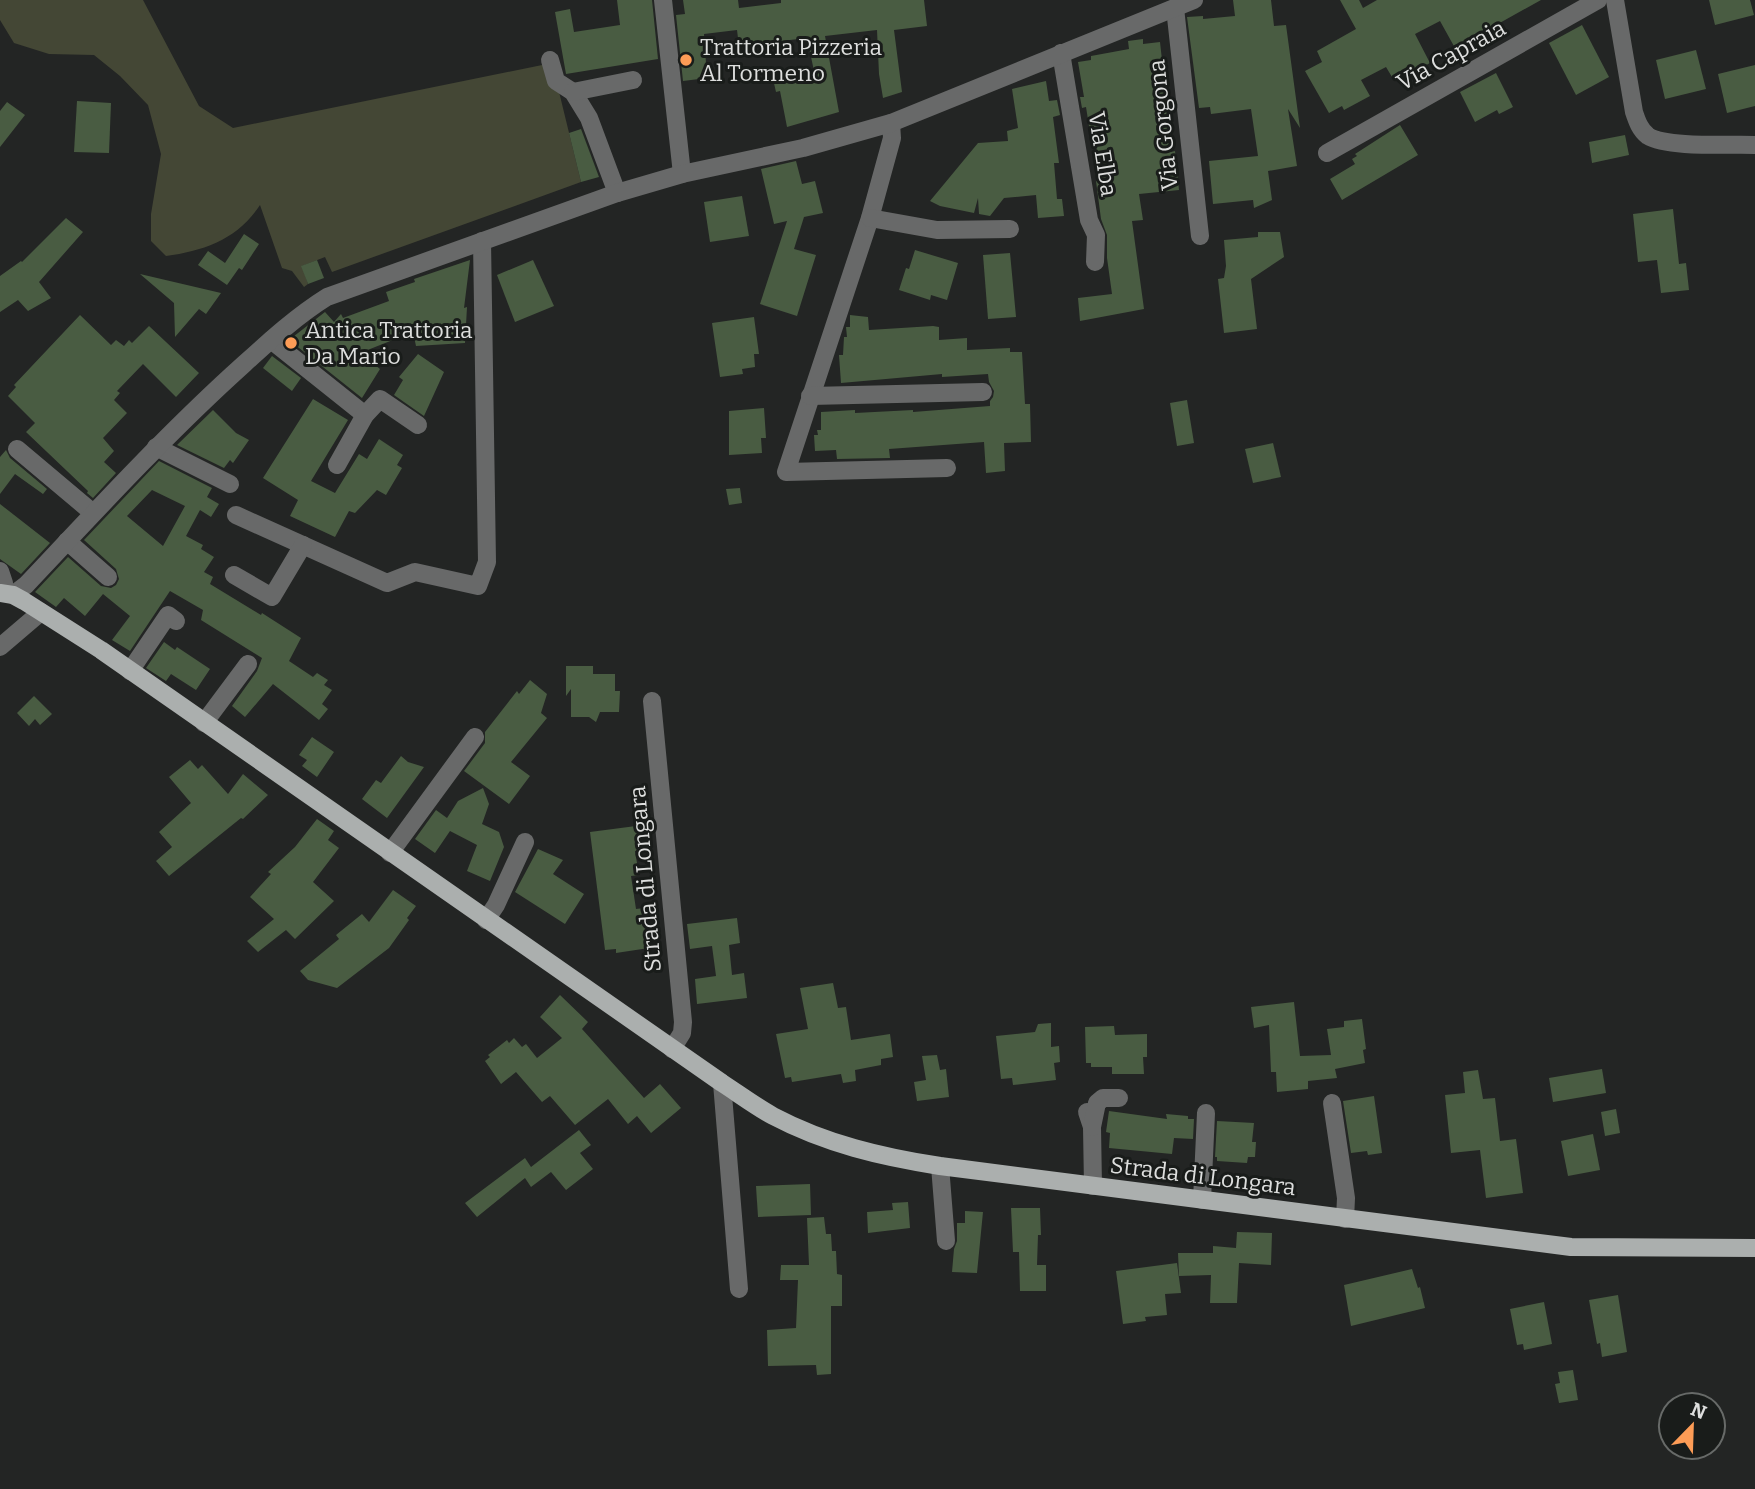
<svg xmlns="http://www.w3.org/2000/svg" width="1755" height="1489" font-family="Bitter,serif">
<rect width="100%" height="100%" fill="#232524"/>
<!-- green -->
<path fill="#444735" d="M0,0H143L199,106L233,128L552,63L581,182L332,272L325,257L302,266L308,284L304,287L292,271L282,268L260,205C238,239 204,251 166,256L151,241V214L161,154L148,105L120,76L94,55L49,54L14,43L0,20Z"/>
<!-- building -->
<g fill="#495c42" fill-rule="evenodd">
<path d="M617,0H652L658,59L566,74L555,12L570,9L574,32L620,25Z"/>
<path d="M683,0H738L739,8L781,3V0H924L927,26L894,30L902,92L883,98L879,74L877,30L825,36L839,112L787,127L780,91L776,92L773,79L814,71L807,38L739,46L737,30L704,34L707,78L683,81L676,15L685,14Z"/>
<path d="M1233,0H1271L1274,26L1286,25L1300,128L1288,109L1297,166L1268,171L1272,200L1254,208L1253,200L1213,204L1209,161L1258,156L1251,109L1211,114L1210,107L1199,108L1187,17L1203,16V19L1235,16Z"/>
<path d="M1340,0H1359L1363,8L1377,0H1541L1455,48L1440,21L1415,34L1430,63L1413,72L1411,68L1392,77L1386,67L1361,80L1370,96L1344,110L1342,106L1329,113L1305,71L1322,62L1317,51L1356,29Z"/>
<path d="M1709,0H1750L1754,15L1715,25Z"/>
<path d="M1582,25L1609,77L1576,95L1549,43Z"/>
<path d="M1143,39V44L1160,42L1166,96L1168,95L1170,111H1167L1171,152L1175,151L1179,190L1139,194L1143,220L1132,221L1144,309L1080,321L1078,298L1112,294L1107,258V235L1101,219L1096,181L1100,180L1096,145H1092L1086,107L1082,108L1080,97H1084L1078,62L1091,60V56L1129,49L1128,41Z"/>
<path d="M1696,50L1706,89L1665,99L1656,60Z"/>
<path d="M1755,65V106L1727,113L1718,74Z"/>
<path d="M1496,73L1513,107L1499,114L1497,110L1475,122L1460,92Z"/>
<path d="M1046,81L1049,101L1057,100L1060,115L1053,117L1059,163H1054L1057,199H1062L1064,216L1038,218L1036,195L1004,198L990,216L979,214L978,198L974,213L940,206L930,201L978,143L1008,141L1007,131L1018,128L1012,89Z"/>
<path d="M77,101L111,103L109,153L74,152Z"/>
<path d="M7,102L25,115L0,147V111Z"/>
<path d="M1400,125L1418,155L1342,200L1330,179L1355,164L1352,159L1357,156L1355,154Z"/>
<path d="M581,129L599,177L581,182L569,133Z"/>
<path d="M1625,135L1629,155L1592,163L1589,142Z"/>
<path d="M796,161L802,184L815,181L823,213L804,217L794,249L816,255L797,316L760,304L787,221L774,224L761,169Z"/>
<path d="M742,196L749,236L710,242L704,202Z"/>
<path d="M1673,209L1679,264L1686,263L1689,290L1661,293L1657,260L1638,262L1633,214Z"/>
<path d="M66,218L83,232L39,282L51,298L28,311L18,300L0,312V276L21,261L22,262Z"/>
<path d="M1258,232H1280L1284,257L1251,279L1257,329L1224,333L1218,279L1224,278L1226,266L1224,240L1258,237Z"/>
<path d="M244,234L259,244L242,270L239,268L227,285L198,265L208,251L225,263Z"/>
<path d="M915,250L958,263L947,300L931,295L930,300L899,290L906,268L909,269Z"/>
<path d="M1010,253L1016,317L988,319L983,255Z"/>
<path d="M317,260L324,278L308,284L301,266Z"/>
<path d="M470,260L464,308L467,307L465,343L416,346L413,332L360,353L380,369L362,398L289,340L325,312L334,322L341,314L343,318L389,301L386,292L415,282L414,279Z"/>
<path d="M533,260L554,306L515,322L497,275Z"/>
<path d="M140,274L221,293L206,314L199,309L175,337L174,303Z"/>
<path d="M80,315L111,345L116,340L124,346L129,340L132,343L149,326L199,373L176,397L143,364L117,391L120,393L114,400L127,413L103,438L114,451L104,462L116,473L93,498L87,493L88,491L26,432L35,423L8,396L16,387L14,385Z"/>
<path d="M850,315L868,317L869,330L933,326L939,327V340L967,338V350L1010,348V352H1022L1025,404H1030L1031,442L1004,443L1005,471L986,473L984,442L889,449L890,458L837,459L836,450L815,451L814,435H818L817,430H821V412L855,410V413L913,410V412L990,406V401L993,397L994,391L989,382L988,374L942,377V374L841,383L839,355H843L844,337H847L846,327H850Z"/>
<path d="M754,317L759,354H754L755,367L742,369L743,374L720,377L712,323Z"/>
<path d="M418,354L444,372L424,416L394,395L403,380L399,377Z"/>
<path d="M272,356L301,378L292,391L263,368Z"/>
<path d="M313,399L348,420L311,481L335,493L359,454L367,459L379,439L403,455L397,465L402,468L386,495L377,490L355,513L349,511L335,537L290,516L298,500L263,478Z"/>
<path d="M1187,400L1194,443L1177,446L1170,403Z"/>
<path d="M764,408L766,438H761L762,453L729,455V411Z"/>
<path d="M213,410L236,433L249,440L233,463L230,460L224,468L177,445Z"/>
<path d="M1273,443L1281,477L1253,483L1245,449Z"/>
<path d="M6,450L10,458L47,489L43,494L15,474L0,494V457Z"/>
<path d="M159,461L212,488L207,497L219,504L211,517L200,510L186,536L203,545L201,549L214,557L204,572L213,577L210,584L261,615L262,613L301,638L289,661L313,677L317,673L328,680L324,685L332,690L322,704L328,709L319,720L273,684L245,717L232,706L257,671L262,658L201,620L203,610L170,591L130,651L112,640L130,616L103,594L85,616L64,598L56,607L35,592L68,557L101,586L111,588L116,585L119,579L116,569L84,540ZM152,490L185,506L163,546L127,516Z"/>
<path d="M740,488L742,503L729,505L726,489Z"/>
<path d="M0,504L50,543L21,574L0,559Z"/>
<path d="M164,642L175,650L177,647L210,669L196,690L171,674L166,681L146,668Z"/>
<path d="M566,666H593V674H615V691H620L619,712H600L596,722L589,717H571V689L566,696Z"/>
<path d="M530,680L547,694L541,713L547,718L511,762L530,776L509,804L464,771L485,743V732L517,691L519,694Z"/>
<path d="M34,696L52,714L40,725L35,719L29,726L17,713Z"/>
<path d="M312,737L334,752L317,777L302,766L307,760L299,755Z"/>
<path d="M401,756L408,762L424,767L387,818L362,799L376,780L381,783Z"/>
<path d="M190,760L198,769L202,765L228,794L243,774L268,795L243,819L241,818L169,876L156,861L172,847L159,832L191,803L169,777Z"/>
<path d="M483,788L489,804L482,824L499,832L504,847L490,881L467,871L477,845L450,831L435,853L415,839L436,810L447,818L458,801Z"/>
<path d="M317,819L334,831L328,840L339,848L313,882L334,901L295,939L286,930L258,952L247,941L274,919L250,897L271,874L268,872L295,847Z"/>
<path d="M636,826L641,850L635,851L639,875L631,876L636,909L644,908L649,948L616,953V949L605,950L590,832Z"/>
<path d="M538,849L563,860L553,874L584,894L565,924L515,892Z"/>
<path d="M393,890L416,906L407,918L409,920L389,948L337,988L308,980L300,971L339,939L336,935L362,914L369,922Z"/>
<path d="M737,918L740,943L729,945L732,975L744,973L747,998L697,1004L695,979L716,976L712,946L690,949L687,924Z"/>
<path d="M833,983L838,1008L846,1007L851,1040L890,1034L893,1057L881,1059V1065L855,1070L856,1081L843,1083L841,1074L792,1082L791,1077L785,1078L776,1034L808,1029L800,988Z"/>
<path d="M560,995L588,1022L582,1029L644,1098L660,1084L681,1108L651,1133L637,1116L628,1124L608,1099L575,1125L550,1096L542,1102L516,1072L501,1084L485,1061L490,1057L488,1055L507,1040L509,1043L514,1038L522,1047L526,1044L537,1058L562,1038L540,1017Z"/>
<path d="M1294,1002L1300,1056L1331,1055L1327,1029L1344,1027V1021L1362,1019L1366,1049L1363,1050L1365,1063L1335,1069L1337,1078L1308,1081V1089L1277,1092L1276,1072H1271L1269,1025L1254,1028L1251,1007Z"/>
<path d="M1051,1023V1047L1059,1046L1060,1062L1054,1063L1056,1080L1013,1085L1012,1078L1001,1079L996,1036L1035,1032L1038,1024Z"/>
<path d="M1114,1026L1115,1035L1147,1034V1057H1143L1144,1074H1112V1067H1091V1063H1086L1085,1027Z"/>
<path d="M937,1055L940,1070L946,1069L949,1097L917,1101L914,1082L926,1080L922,1056Z"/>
<path d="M1602,1069L1606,1093L1553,1102L1549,1078Z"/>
<path d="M1478,1070L1483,1099L1495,1098L1500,1141L1516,1139L1523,1193L1486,1198L1480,1150L1451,1153L1445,1095L1465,1093L1463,1072Z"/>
<path d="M1374,1096L1382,1153L1368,1155L1367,1151L1351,1153L1343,1101Z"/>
<path d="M1616,1109L1620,1133L1605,1136L1601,1112Z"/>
<path d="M1109,1111L1167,1119L1166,1114L1188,1116V1119H1194L1193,1139L1174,1138L1172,1154L1109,1148L1110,1133L1106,1132Z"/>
<path d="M1217,1121L1254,1123L1252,1142H1256L1255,1157H1248L1247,1163L1217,1161V1157H1215Z"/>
<path d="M579,1130L591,1145L580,1153L593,1169L566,1190L551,1172L531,1187L525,1178L477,1217L465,1203L525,1158L531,1167Z"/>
<path d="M1593,1134L1600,1170L1568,1176L1561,1141Z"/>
<path d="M810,1184L811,1215L758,1217L756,1186Z"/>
<path d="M908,1202L910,1228L868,1233L867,1212L893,1210L892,1203Z"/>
<path d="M1011,1208H1040L1041,1235H1038L1037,1265H1046V1291H1020L1019,1252H1013Z"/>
<path d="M965,1211L983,1212L977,1273L952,1272L954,1249L957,1241V1223H965Z"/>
<path d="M824,1217L826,1234H831L832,1251H836L837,1274L842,1275V1306H831V1374L817,1375L816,1365L768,1366L767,1330L796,1328L798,1280H780L781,1265H809L807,1218Z"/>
<path d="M1237,1232L1272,1233L1271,1265L1239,1263L1237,1303H1210L1211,1275L1179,1276L1178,1253H1213V1246L1236,1248Z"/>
<path d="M1177,1263L1181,1293L1165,1294L1167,1315L1145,1317L1146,1321L1123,1324L1116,1271Z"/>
<path d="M1412,1269L1418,1288L1420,1287L1425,1308L1351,1326L1344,1285Z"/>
<path d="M1618,1295L1627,1352L1602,1357L1600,1343L1597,1344L1589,1300Z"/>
<path d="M1544,1302L1552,1344L1524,1350L1523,1344L1517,1345L1510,1309Z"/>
<path d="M1573,1370L1578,1400L1559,1403L1555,1384L1560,1383L1558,1372Z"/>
</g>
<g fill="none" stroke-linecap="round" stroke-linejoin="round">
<!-- minor -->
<g stroke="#686969" stroke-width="18">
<path d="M663,0L682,174"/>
<path d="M1615,0L1634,112C1637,121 1640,130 1648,136C1667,148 1731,144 1755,145"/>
<path d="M1175,8L1200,236"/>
<path d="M1061,53L1089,220L1096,235L1095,262"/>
<path d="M550,60L556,81L573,92L589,118L617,193"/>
<path d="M573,92L633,80"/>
<path d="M891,123L892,138L870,218L786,472L947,468"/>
<path d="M1327,153L1598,0"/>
<path d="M870,218L937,230L1010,229"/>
<path d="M271,340L365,415"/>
<path d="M810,396L983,392"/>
<path d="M156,447L230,484"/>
<path d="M17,449L93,513"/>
<path d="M337,465L365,415L380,399L418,425"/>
<path d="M236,515L387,583L415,572L478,586L487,562L482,241"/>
<path d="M67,541L108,577"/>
<path d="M0,571L4,583L3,593"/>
<path d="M234,575L272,597L303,545"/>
<path d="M13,595L26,585C94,513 160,441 232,375C263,347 292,319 327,297L617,193L682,174L803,148L891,123L1194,0"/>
<path d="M0,647L41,612"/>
<path d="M130,671L168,615L176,621"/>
<path d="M652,701L683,1022L682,1033L672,1049"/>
<path d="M204,723L248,664"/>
<path d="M390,853L475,737"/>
<path d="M486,920L496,905L525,842"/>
<path d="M722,1083L739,1289"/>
<path d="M1332,1103L1346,1198L1345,1219"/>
<path d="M1087,1112L1092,1127L1093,1186"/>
<path d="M1092,1127L1097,1103L1103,1098H1119"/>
<path d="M940,1166L946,1241"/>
<path d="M1202,1200L1206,1113"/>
</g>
<!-- major -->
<path stroke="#abafae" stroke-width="18" d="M0,593L13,595L24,601L101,650L722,1083C739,1094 755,1106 773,1116C826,1144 882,1157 940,1166L1571,1247L1755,1248"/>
</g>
<!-- markers -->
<g fill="#fd9c56" stroke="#191c1a" stroke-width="2.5">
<circle cx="686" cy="60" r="7"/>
<circle cx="291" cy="343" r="7"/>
</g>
<g text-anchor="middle" stroke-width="6" stroke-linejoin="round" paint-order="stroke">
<!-- poi labels -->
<g font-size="23" fill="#dddedd" stroke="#191c1a" text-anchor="start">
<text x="700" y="55">Trattoria Pizzeria<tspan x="700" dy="26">Al Tormeno</tspan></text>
<text x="305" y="338">Antica Trattoria<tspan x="305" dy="26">Da Mario</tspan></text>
</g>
<!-- street labels -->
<g font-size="23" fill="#dddedd" stroke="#191c1a">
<text transform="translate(1451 55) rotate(-29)" y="8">Via Capraia</text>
<text transform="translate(1163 125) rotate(-96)" y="8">Via Gorgona</text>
<text transform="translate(1103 154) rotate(81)" y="8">Via Elba</text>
<text transform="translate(645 879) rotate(-95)" y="8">Strada di Longara</text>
<text transform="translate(1203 1176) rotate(7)" y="8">Strada di Longara</text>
</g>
</g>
<!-- north arrow -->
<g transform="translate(1692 1426) rotate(23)"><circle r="33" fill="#191c1a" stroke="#676a68" stroke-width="2"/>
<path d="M0-5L12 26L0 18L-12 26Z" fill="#fd9c56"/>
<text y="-10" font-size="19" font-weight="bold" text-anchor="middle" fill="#dddedd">N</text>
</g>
</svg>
